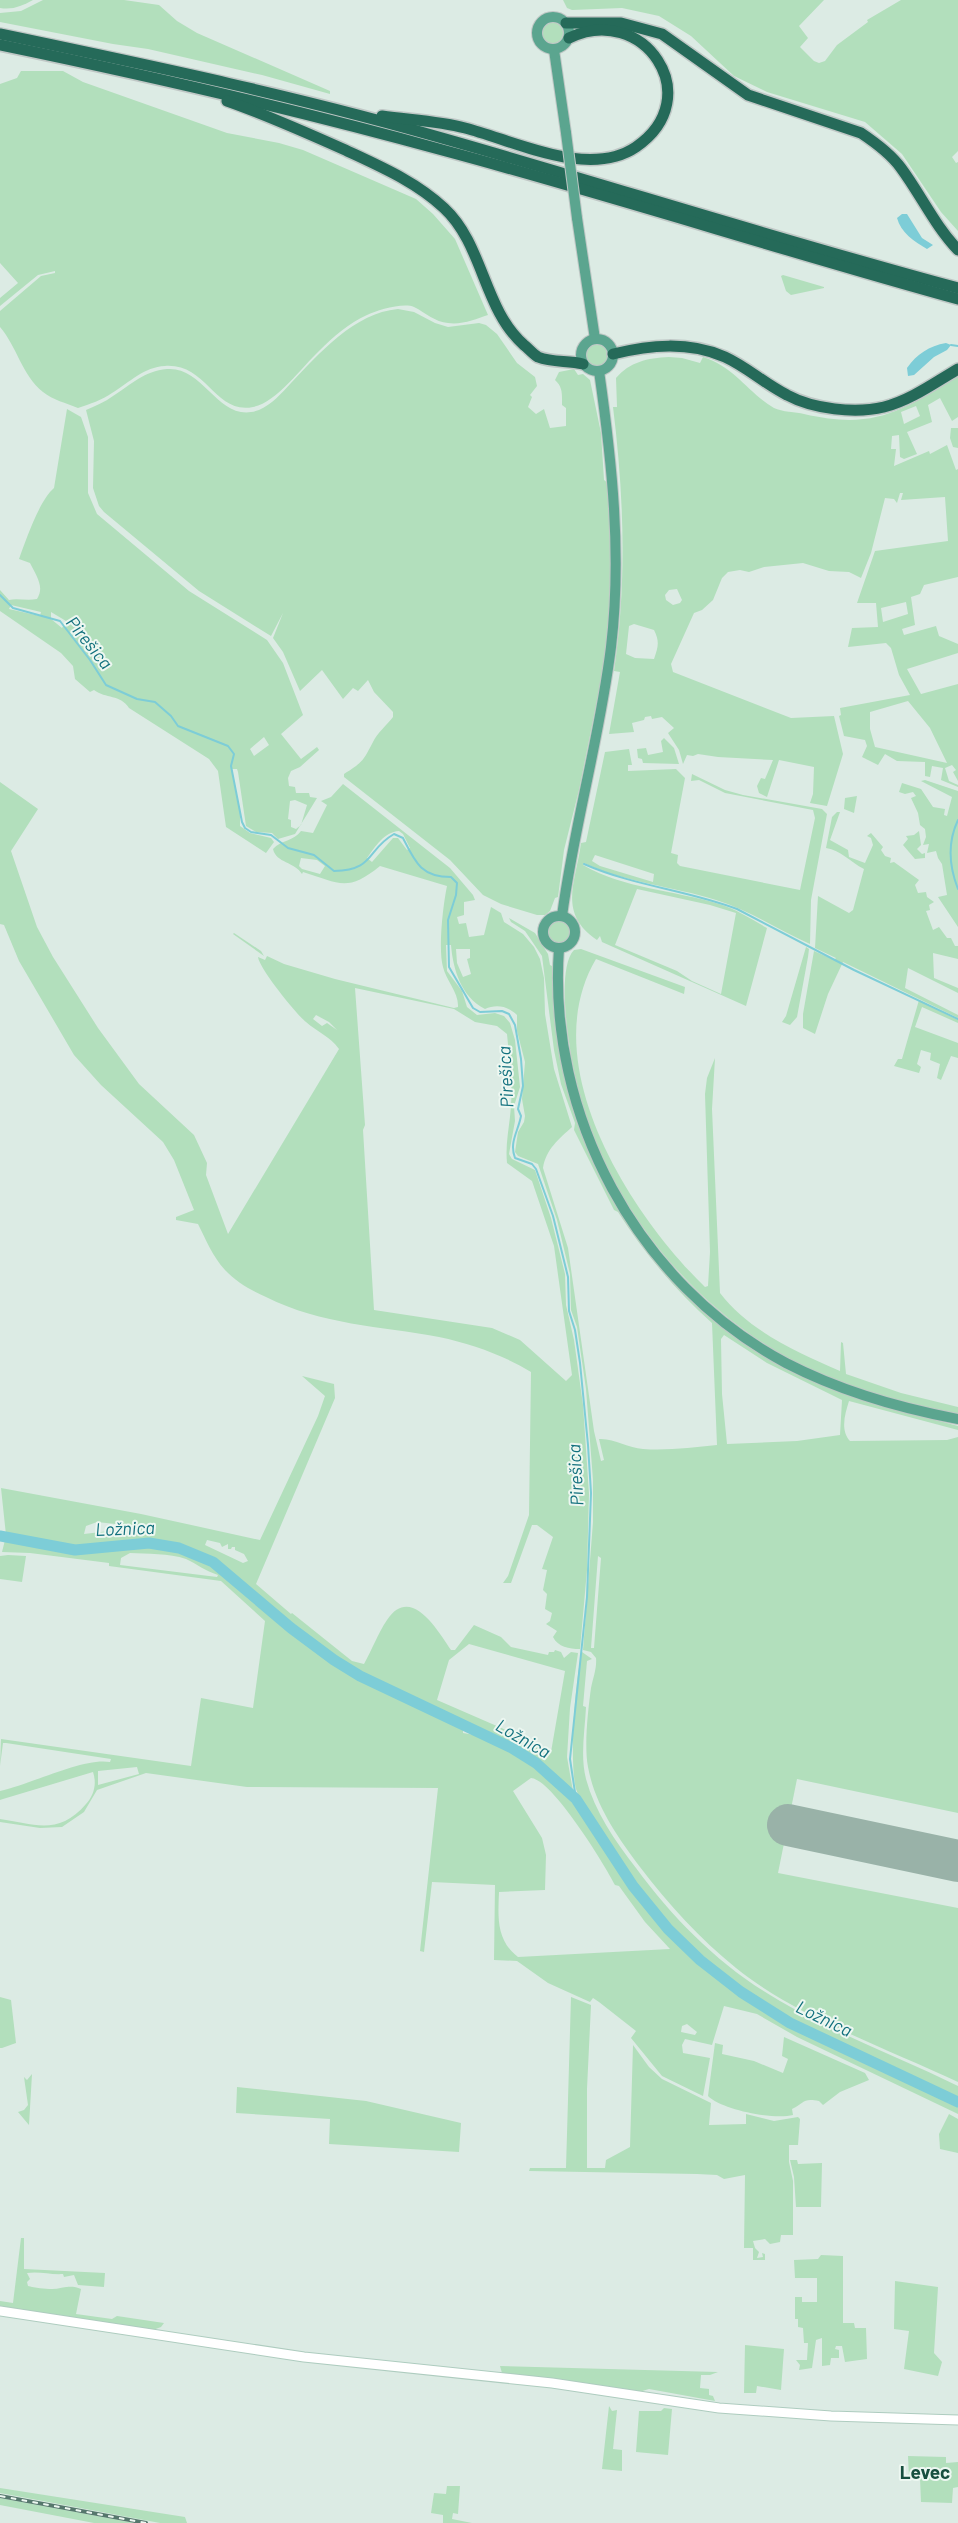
<svg xmlns="http://www.w3.org/2000/svg" width="958" height="2523" font-family="Barlow,sans-serif">
<rect width="100%" height="100%" fill="#dcebe4"/>
<!-- green -->
<g fill="#b2dfbc" fill-rule="evenodd">
<path d="M0,0H33C22,6 13,10 0,8Z"/>
<path d="M43,0H124L159,5L177,21L197,33L330,91V94L262,75L148,49L113,44L0,22V13L21,11Z"/>
<path d="M563,0H824L799,26L808,38L800,47L814,61L819,63L825,61L837,45L868,22L867,20L901,0H958V151L952,157L956,163L958,162V231L941,212L902,154L865,122L767,92L734,76L691,36L659,16L622,8L572,10L567,8Z"/>
<circle cx="552" cy="33" r="11"/>
<path d="M21,71H63L83,82L227,133L279,143L303,150L416,199L433,214L455,239L488,315C476,319 462,325 448,323C435,322 426,313 414,307C404,302 377,310 367,315C349,323 333,337 319,351C302,367 276,403 253,407C215,415 207,363 165,366C144,367 130,382 112,393C102,400 90,404 78,408C66,403 53,400 43,392C22,375 17,347 0,327V311L41,276L55,273V271L38,275L0,306V298L18,283L0,263V84L17,78Z"/>
<path d="M783,275L824,287V288L791,295L786,291L781,276Z"/>
<path d="M398,309L414,312L435,323L448,327L479,323L486,325L497,334L517,363L535,377L537,386L530,395L532,397L528,407L536,414L544,409L550,428L566,426V408L562,405C562,395 563,387 555,380L559,372L574,369L578,375L583,374L590,380L601,433L604,480L609,484L611,501L612,607L605,661L579,790L564,850L558,897L555,898L550,911L545,915H537L501,904L483,895L450,860L344,777V774C363,762 363,761 373,742C377,733 387,725 393,717V712L374,692L368,680L358,691L353,688L343,699L322,670L300,691L283,652L273,638L283,613L271,636L199,591L104,512L99,506L93,488L94,441L86,410C95,406 105,402 113,396C132,384 144,371 167,369C205,366 219,425 259,410C271,405 282,393 291,383C320,353 354,313 398,309Z"/>
<circle cx="597" cy="355" r="11"/>
<path d="M669,357L682,358L700,363L703,357C735,367 747,392 774,408C782,412 796,412 804,414C873,430 901,412 958,376V417L952,421L940,398L928,405L932,422L907,432L917,454L904,459L900,457L899,435L892,436L891,449H896L894,466L929,451L930,454L947,445L956,470L958,469V577L924,585L920,594L911,597L915,625L902,629L904,635L936,626L939,636L958,644V653L907,669L921,694L958,684V781L953,772L956,770L952,765L945,768L949,781L958,785V787L941,780L943,768L932,766L930,777L925,776V762L897,761L885,754L878,765L862,757L867,746L865,740L844,736L839,716L841,715L840,708L910,695L899,675L891,648L886,643L848,647L852,628L878,627L876,603H857L875,551L948,541L945,497L901,500L903,493H900L897,503L894,499L885,498L871,553L861,578L849,572L829,571L803,563L764,567L749,572L740,570L728,572L722,578L713,600L702,610L694,613L671,664L673,672L791,718L834,716L843,754L827,806L810,803L813,794L814,767L779,760L767,797L759,793L757,786L761,778L765,779L773,760L718,757L698,754L693,756L687,755L683,764L679,750L668,733L674,728L662,717L652,719L651,716L645,717L644,720L632,723L634,732L609,734L620,672L614,671C627,583 624,495 613,407H617L616,378C630,362 647,358 669,357ZM916,406L920,416L904,424L901,412ZM677,589L682,600L680,603L673,605L666,600L665,595L669,590ZM906,602L908,614L883,622L881,608ZM634,624L654,630C660,642 658,647 654,659L635,658L626,654L629,626ZM908,701L930,728L947,763L875,747L870,729V712Z"/>
<path d="M67,409L81,417L88,437V493L97,514L189,591L267,640L283,663L303,715L281,734L301,759L317,747L319,750L300,767L291,771L288,778L289,786L295,787L296,793H309L310,797L317,798L295,834L278,839L272,833L256,832L246,826L238,772L237,769H232L240,813V826L250,833L271,838L274,842L266,853L226,827L218,771L209,759L129,708C120,694 106,699 94,690L90,692L75,679L73,666L61,653L0,611V590L9,600C17,598 27,601 37,599C45,587 36,575 30,563L19,559C26,540 39,501 54,488ZM11,605L41,612L40,616L9,609ZM51,612L66,621L62,628L51,619ZM264,737L269,745L254,756L250,749ZM295,800L307,805L301,825L296,829L291,827V820L288,819L290,801Z"/>
<path d="M951,428H958V448L953,447L950,438Z"/>
<path d="M664,738L674,748L679,764L643,763L642,759L638,758L637,749L646,748L648,755L663,752L661,741Z"/>
<path d="M629,749L632,765H628V771L676,769L685,778L671,853L678,855L677,863L680,866L800,890L815,818L813,810L725,793L699,780L691,781L692,774L725,790L743,795L822,809L827,814L811,900L810,944C778,930 749,910 716,900C672,886 626,883 584,863L583,865C624,889 674,890 719,904C736,909 751,919 767,928L746,1006L602,942L600,936L597,940C557,913 576,882 581,843L586,842L605,752ZM595,855L654,874L653,882L600,866L592,861ZM637,889L710,905L736,913L721,994L692,981L677,971L615,945Z"/>
<path d="M925,780L958,791V927L938,897L947,895L942,864L938,858L936,851L927,853L929,844L923,845L926,837L925,829L920,825L918,813L911,798L916,796L913,792L905,794L899,792L902,783L921,789L933,807L945,809L944,815L947,816L952,797L921,781Z"/>
<path d="M0,782L38,809L11,851L37,927L53,957L98,1028L139,1084L194,1135L207,1163L206,1175L228,1234L339,1049C330,1036 317,1032 306,1022C296,1014 259,968 258,957L265,960L267,956L284,964L335,979L454,1008L458,1007C459,993 446,980 443,967C438,949 443,905 447,886L380,866C347,893 339,883 303,872L302,874C295,862 276,863 273,849C281,840 294,841 301,831L313,833L327,805L321,801L331,797L343,784L450,868L473,895L475,900L464,902V915L457,917L459,924L466,923L469,937L484,935L491,907L501,913L504,922L523,934L534,947L540,959L544,978L545,1014L554,1069L572,1127C559,1139 546,1149 543,1168L568,1248L594,1431L601,1461L604,1460L599,1439C614,1438 628,1448 643,1449C668,1451 693,1447 717,1445L712,1323C676,1291 644,1253 618,1212L614,1210L574,1130L575,1123L561,1084L554,1050L542,956L525,931L511,922L509,918L535,933L548,954L550,965L552,966L555,1019L562,1058L596,1166L695,1302L807,1378L865,1401L958,1426V1430L849,1401C845,1414 840,1430 850,1441L947,1440L958,1437V1813L797,1779L778,1873L958,1908V2082C888,2049 795,2016 736,1968C700,1939 668,1904 640,1867C617,1836 595,1805 588,1767C584,1746 588,1710 591,1688C593,1678 597,1668 596,1658L591,1652L583,1650L593,1522V1480L586,1389L577,1327L571,1310L570,1274L557,1220L538,1164L518,1156L515,1152L518,1132L524,1122L525,1116L522,1099L525,1062L517,1031V1015C508,1006 496,1004 485,1009C461,997 453,969 451,945H446L447,971L462,991L467,1007L477,1015L495,1013L504,1016L510,1023L515,1040L520,1087L514,1106L515,1121L509,1154L512,1159L535,1170L551,1218L565,1274L566,1305L574,1340L583,1405L589,1494L587,1570L580,1649C569,1649 558,1647 553,1637L557,1631L546,1624L550,1621L552,1613L545,1609L547,1594L543,1590L547,1570L542,1569L553,1537L537,1525H532L511,1583H503L508,1576L529,1515L531,1372C503,1355 472,1344 439,1337C380,1326 322,1325 266,1297C252,1291 236,1282 225,1270C213,1257 206,1240 198,1224L176,1220V1217L194,1210L174,1160L163,1142L101,1085L74,1055L19,961L4,925L0,924ZM399,831L403,834L410,848L407,850L398,838H393L372,862L367,858C375,847 384,832 399,831ZM301,858L317,860L325,866L320,874L302,869L299,866ZM456,949H470V958L467,959L471,974L463,977L457,963ZM355,988L454,1009L475,1022L497,1026L507,1034C509,1058 513,1081 511,1105C510,1125 505,1142 507,1163L532,1181L554,1246L572,1375L566,1381L520,1340L492,1328L374,1310L363,1130L365,1125ZM316,1015L329,1022L337,1030L327,1023L322,1026L313,1019ZM724,1335L767,1363L842,1400L840,1435L797,1441L727,1444L722,1394L721,1339ZM598,1556L601,1558L594,1648H591Z"/>
<path d="M857,796L854,813L844,809L845,798Z"/>
<path d="M837,812H840L830,840L848,850L849,857L865,863L873,845L871,838L867,836L871,833L883,847L881,850L885,856L891,858L890,863L894,862L919,880L915,885L918,893L926,892L927,897L934,902L929,905L930,910L926,911L933,930L939,927L947,938H951L955,946H958V959L933,953L934,978L958,988V993L908,968L905,988L958,1015V1018L843,962L828,994L815,1034L803,1028V1014L814,951L834,960L836,958L815,948L818,896L849,913L853,910L864,869C850,862 841,850 826,848L832,817Z"/>
<path d="M919,831L921,845L917,849L922,854L925,853V858L915,859L903,845L908,839L906,836L914,835Z"/>
<circle cx="560" cy="932" r="12"/>
<path d="M234,933L261,951L264,956L233,934Z"/>
<path d="M806,947L809,949L808,957L797,1017L790,1025L782,1022L786,1016Z"/>
<path d="M581,949L685,987L684,994L596,959C534,1064 630,1214 705,1287L708,1286L710,1252L705,1094L707,1078L715,1058L712,1109L720,1293C749,1331 797,1352 840,1371L841,1342L843,1343L846,1374L901,1393L958,1407V1416C903,1404 847,1389 797,1363C676,1299 587,1178 569,1042C566,1022 559,965 574,950Z"/>
<path d="M919,1000L958,1020V1023L922,1007L915,1027L958,1043V1058L951,1056L941,1080L937,1078L940,1064L930,1060L931,1053L921,1050L917,1064L921,1067L919,1073L894,1066L898,1059H902Z"/>
<path d="M302,1376L334,1384L335,1398L256,1584L291,1614L292,1613L352,1661L364,1664C372,1650 378,1633 387,1620C411,1584 438,1631 451,1650H455L474,1625L501,1637L511,1647L548,1655L549,1652H554L555,1650L561,1652L564,1658L571,1652L578,1653L570,1708L567,1757L573,1791L533,1758L472,1728L473,1725L467,1721L466,1725L348,1667L281,1617L220,1563L199,1552L171,1543L150,1540L76,1548L6,1535L1,1488L141,1514L260,1540L318,1416L325,1396ZM97,1522L134,1526L135,1528L84,1534L86,1526ZM207,1540L220,1543L222,1547L228,1544V1549H231L232,1547H235V1550L244,1554L248,1561L243,1563L205,1545ZM469,1644L565,1671L551,1752L543,1751L515,1734L437,1700L449,1660Z"/>
<path d="M5,1540L79,1551L147,1546L169,1547L192,1554L212,1562L233,1578L299,1637L329,1659L381,1690L463,1729V1733L475,1735L519,1754L539,1767L565,1789L647,1907L681,1945L739,1993L794,2026L958,2106V2114L797,2037L757,2014L724,2006L712,2045L685,2039L682,2045L683,2053L710,2058L703,2096L662,2076L631,2038L636,2031L599,2002L593,1998L590,2002L548,1983L517,1961L494,1960L495,1885L432,1882L424,1952L420,1951L438,1788L247,1787L146,1773L97,1790L84,1812L62,1827L40,1828L0,1822V1819C34,1824 59,1836 86,1804C94,1795 97,1784 93,1772L3,1799L0,1800V1791C29,1785 84,1757 110,1762L111,1759L6,1743H3L0,1766L1,1739L191,1766L201,1698L253,1708L265,1621L221,1581L109,1566V1563L30,1553L2,1552ZM130,1553C147,1554 169,1553 186,1559C197,1564 205,1571 218,1575L217,1577L120,1565L121,1558ZM137,1767L139,1774L98,1785V1771ZM531,1778C552,1779 605,1865 615,1885L619,1886L645,1922L670,1949L518,1957C496,1940 498,1917 499,1892L545,1890L546,1855L542,1838L513,1791ZM687,2024L697,2032L695,2035L681,2032L682,2026Z"/>
<path d="M8,1555L26,1556L22,1582L0,1579V1556Z"/>
<path d="M582,1652L592,1659L587,1661L583,1706L586,1707C585,1730 580,1756 586,1779C595,1812 615,1841 636,1868C675,1921 722,1968 780,2001C836,2034 899,2057 958,2086V2100L773,2010C699,1964 653,1914 606,1841C596,1825 582,1807 576,1789C569,1761 575,1681 582,1652Z"/>
<path d="M0,1997L11,2000L16,2043L2,2048H0Z"/>
<path d="M571,1997L591,2005L587,2089V2168H605L606,2160L630,2147L633,2045L649,2067L662,2079L711,2103L709,2125L746,2124V2114L774,2121L798,2117L800,2119L798,2145H789V2162L793,2181V2235H781L780,2242L770,2244L765,2239L753,2241L755,2248L759,2252L757,2258L763,2257L762,2253L765,2254V2260H753V2248H744L745,2175L724,2179L717,2175L697,2174L529,2171L530,2168H566Z"/>
<path d="M784,2037L865,2073L869,2080L840,2092L823,2105L819,2101C802,2098 805,2103 792,2109L793,2115C774,2120 722,2110 708,2096L715,2043L723,2045L722,2054L754,2061L783,2073L788,2059L782,2056Z"/>
<path d="M32,2074L29,2125L18,2112L24,2110L28,2105L24,2077L27,2080Z"/>
<path d="M237,2087L366,2101L461,2123L459,2152L329,2144L330,2119L236,2113Z"/>
<path d="M949,2114L958,2119V2153L940,2149L939,2134Z"/>
<path d="M790,2160H797L798,2164L822,2163L821,2207H796L794,2177Z"/>
<path d="M21,2238H24V2269L105,2273L104,2287L78,2285L74,2275L64,2277L63,2274C51,2275 39,2271 27,2273L30,2279L27,2282L28,2286C35,2288 45,2289 52,2289C62,2289 70,2284 81,2289L76,2314L112,2319L117,2316L164,2323L161,2327L153,2330L0,2308V2301L13,2303Z"/>
<path d="M821,2255L843,2256V2323H854L855,2328H866L867,2359L845,2362L842,2346H836L835,2349L839,2350V2358H831L830,2365L822,2366V2338L816,2340L812,2368L799,2370L800,2365L796,2360H807L808,2343H804L803,2328L798,2327V2319H795V2297H802V2302H817V2278H795L794,2260L818,2259Z"/>
<path d="M895,2281L938,2287L934,2353L942,2362L938,2376L904,2369L909,2331L894,2329Z"/>
<path d="M745,2345L784,2349L781,2390L757,2386L756,2393H744Z"/>
<path d="M500,2366L718,2372L710,2375H701L700,2388L709,2389V2395L713,2396L715,2401L649,2389L639,2392L502,2373Z"/>
<path d="M609,2406L612,2411L617,2410L613,2449L622,2450V2471L602,2469Z"/>
<path d="M664,2408L672,2409L668,2455L636,2452L639,2411H661Z"/>
<path d="M908,2456L946,2457V2463L958,2462V2487L953,2488L952,2503L921,2502L920,2478H909Z"/>
<path d="M447,2486H460L458,2514L453,2513L452,2519L472,2523H443V2515L431,2513L434,2493L446,2494Z"/>
<path d="M0,2488L185,2517L187,2523H160L0,2493Z"/>
<path d="M0,2498L135,2523H94L0,2505Z"/>
</g>
<!-- water -->
<g fill="#7dcdd7">
<path d="M902,214H907L922,238L933,245L927,249C914,241 901,233 897,218Z"/>
<path d="M946,343L951,345L947,350L934,357L914,375L908,376L907,368C917,354 929,346 946,343Z"/>
</g>
<g fill="none" stroke-linecap="round" stroke-linejoin="round">
<!-- stream -->
<g stroke="#7dcdd7" stroke-width="2">
<path d="M951,345L958,346"/>
<path d="M0,595L13,608L60,621L90,660L106,685L137,699L155,702L171,716L178,726L228,746L234,754L231,766L242,822L245,828L251,832L271,835L288,848L314,855L334,871C375,870 366,850 394,834L403,838C415,862 421,877 451,877L457,883L456,895L448,920L449,967L473,1008L480,1012L502,1011L509,1014L515,1025L521,1059L523,1086L518,1109L521,1116C518,1132 509,1142 515,1158L532,1164L536,1169L553,1216L568,1277L569,1311L575,1330L580,1363L588,1445L591,1493L587,1597L570,1759L576,1799"/>
<path d="M958,820C947,843 949,866 958,889"/>
<path d="M584,864C634,886 687,890 737,909L854,970L958,1019"/>
</g>
<!-- river -->
<path stroke="#7dcdd7" stroke-width="11" d="M0,1536L75,1550L149,1543L179,1548L213,1562L291,1628L334,1660L360,1676L512,1748L536,1763L576,1799L633,1886L668,1929L700,1960L741,1992L790,2023L958,2102"/>
<!-- runway -->
<path stroke="#99b2a8" stroke-width="42" d="M788,1825L958,1861"/>
<!-- secondary casing -->
<g stroke="#aeccbf" stroke-width="11">
<path id="secondary" d="M0,2311L304,2357L552,2383L719,2408L831,2416L958,2420"/>
</g>
<!-- primary casing -->
<g stroke="#c0c8c6" stroke-width="12">
<g id="primary">
<circle cx="553" cy="33" r="16"/>
<path d="M554,50L566,133"/>
<path d="M577,218L595,339"/>
<circle cx="597" cy="355" r="16"/>
<circle cx="559" cy="932" r="16"/>
<path d="M562,916C574,825 600,737 611,647C622,555 612,462 599,371"/>
<path d="M559,948C547,1115 637,1284 786,1363C840,1391 899,1408 958,1419"/>
</g>
</g>
<!-- motorway casing -->
<g stroke="#c0c8c6" stroke-width="14">
<g id="motorway">
<path d="M566,23H621L662,34L748,95L861,133C876,143 891,154 901,168C921,195 935,226 958,250"/>
<path d="M0,34C153,66 306,98 456,142C623,190 790,243 958,288"/>
<path d="M0,45C150,76 298,110 446,151C617,197 787,252 958,299"/>
<path d="M227,101C267,115 305,132 343,149C379,166 415,181 444,208C484,245 483,309 524,345C528,348 533,354 538,357C553,363 568,360 583,364"/>
<path d="M382,116C410,120 438,121 465,128C515,141 589,179 636,147C709,97 643,2 569,38"/>
<path d="M613,354C650,345 688,341 725,357C747,367 765,384 787,395C813,409 855,414 884,407C911,400 934,383 958,369"/>
</g>
</g>
<!-- secondary -->
<use href="#secondary" stroke="#fff" stroke-width="9"/>
<!-- primary -->
<use href="#primary" stroke="#5ba58f" stroke-width="10"/>
<!-- motorway -->
<use href="#motorway" stroke="#256a59" stroke-width="11"/>
<!-- rail casing -->
<g stroke="#56786d" stroke-width="4">
<path id="rail" d="M0,2496L146,2523"/>
</g>
<!-- rail -->
<use href="#rail" stroke="#edf7f1" stroke-width="2" stroke-dasharray="5.5" stroke-linecap="butt"/>
<!-- primary-bridge casing -->
<g stroke="#c0c8c6" stroke-width="12" stroke-linecap="butt">
<path id="primary-bridge" d="M566,133L577,218"/>
</g>
<!-- primary-bridge -->
<use href="#primary-bridge" stroke="#5ba58f" stroke-width="10"/>
</g>
<g text-anchor="middle" stroke-width="4" stroke-linejoin="round" paint-order="stroke">
<!-- water labels -->
<g font-size="18" font-style="italic" fill="#11707d" stroke="#edf7f1">
<text transform="translate(89 643) rotate(51)" y="6">Pirešica</text>
<text transform="translate(506 1077) rotate(-93)" y="6">Pirešica</text>
<text transform="translate(576 1475) rotate(-93)" y="6">Pirešica</text>
<text transform="translate(125 1529) rotate(-2)" y="6">Ložnica</text>
<text transform="translate(523 1739) rotate(30)" y="6">Ložnica</text>
<text transform="translate(824 2019) rotate(26)" y="6">Ložnica</text>
</g>
<!-- quarter labels -->
<g font-size="19" font-weight="bold" fill="#174f3f" stroke="#edf7f1">
<text x="925" y="2479">Levec</text>
</g>
</g>
</svg>
